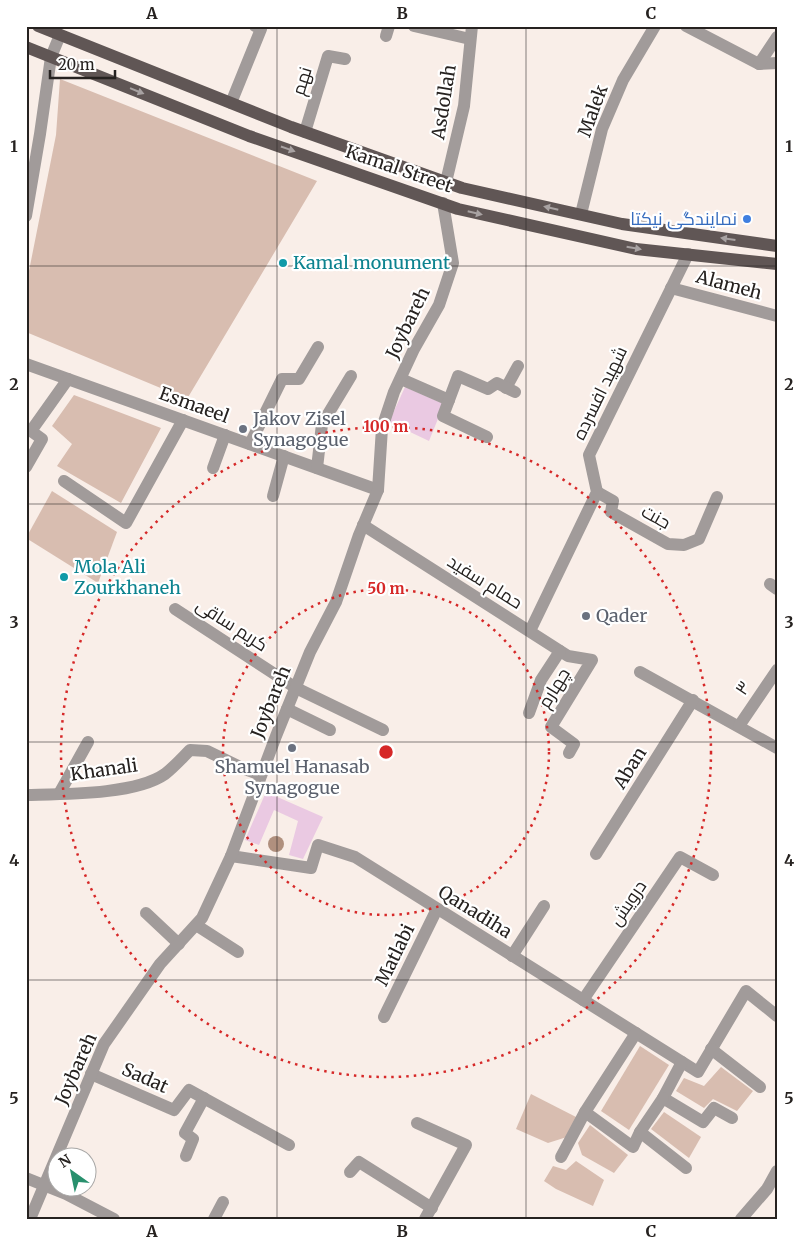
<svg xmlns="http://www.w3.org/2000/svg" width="803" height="1245" font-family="Merriweather,Cairo,serif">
<rect width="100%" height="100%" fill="#f9eee8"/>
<!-- green -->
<g fill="#d8bdb0">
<path d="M60,79L317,181L187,399L26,332V286L56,135Z"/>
<path d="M74,395L161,428L121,503L57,466L72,444L52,426Z"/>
<path d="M52,491L117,532L98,583L26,538Z"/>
<path d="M640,1046L669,1065L629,1130L601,1111Z"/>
<path d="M721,1067L753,1091L737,1111L713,1099L704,1108L676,1091L684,1078L704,1086Z"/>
<path d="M531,1094L578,1118L570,1136L548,1143L516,1129Z"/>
<path d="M664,1112L701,1137L689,1158L651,1129Z"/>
<path d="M590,1125L628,1155L614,1173L582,1155L578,1143Z"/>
<path d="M576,1161L604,1180L593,1206L556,1189L544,1181L553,1166L566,1170Z"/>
</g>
<!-- building -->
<g fill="#eac9e2">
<path d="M405,387L444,404L429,441L389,422Z"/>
<path d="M266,792L323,817L303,859L289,855L298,821L274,810L259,845L245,840Z"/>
</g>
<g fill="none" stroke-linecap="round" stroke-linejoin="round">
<!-- minor -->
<g stroke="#a19b9a" stroke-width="12">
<path d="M414,26L470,39"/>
<path d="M686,26L759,64L777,63"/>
<path d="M386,36L389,26"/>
<path d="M759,64L777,37"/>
<path d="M231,103L261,29L255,26"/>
<path d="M305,132L328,56L345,59"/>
<path d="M446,182L464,106L472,26"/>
<path d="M581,214L602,129L623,80L655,26"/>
<path d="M26,216L40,134L51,57L60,35"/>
<path d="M671,288L777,316"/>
<path d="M26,364L378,490"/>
<path d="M401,379L449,400"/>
<path d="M506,388L518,366"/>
<path d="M487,437L443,416L458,376L488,389L497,383L515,392"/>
<path d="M250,444L282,379H299L318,347"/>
<path d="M26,467L42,439L31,431L68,379"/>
<path d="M213,468L225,435"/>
<path d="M317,468L322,424L351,376"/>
<path d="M64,481L126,523L183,420"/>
<path d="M597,492L613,501L611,512L668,544L684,545L699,539L717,497"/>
<path d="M273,496L284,456"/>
<path d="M363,525L568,656L592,660L551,727L574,744L569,753"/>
<path d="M770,584L777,589"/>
<path d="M175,609L296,688L383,730"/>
<path d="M530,631L597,492L589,455L688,254"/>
<path d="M640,672L777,748"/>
<path d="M287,709L330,730"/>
<path d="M529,713L541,680L560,651"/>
<path d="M739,726L777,670"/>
<path d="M59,794L88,742"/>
<path d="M26,795C63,794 135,795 165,774C174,767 182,758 190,750L207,751L242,768L261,775"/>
<path d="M596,854L693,700"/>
<path d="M231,856L311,868L318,845L355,857L698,1072L746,991L777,1016"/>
<path d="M146,913L179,944"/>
<path d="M196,925L238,952"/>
<path d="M512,956L544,906"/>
<path d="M583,1000L680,857L713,875"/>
<path d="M384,1017L437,909"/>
<path d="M636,1033L585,1112L633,1147L640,1132"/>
<path d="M711,1049L760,1087"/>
<path d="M682,1062L663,1098L703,1122L714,1108L732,1118"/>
<path d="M91,1074L174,1110L189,1090L289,1145"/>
<path d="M663,1098L640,1132L686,1168"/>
<path d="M417,1123L466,1145L425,1219"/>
<path d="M186,1156L193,1139L185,1133L204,1098"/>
<path d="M561,1157L585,1112"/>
<path d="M350,1172L359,1162L432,1208"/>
<path d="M26,1178L66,1194L114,1219"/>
<path d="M30,1219L104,1044L160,964L202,918L231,856L276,736L310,652L336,602L359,535L378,490L382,428L394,392L414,349L439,305L453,263L443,203"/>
<path d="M214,1219L223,1202"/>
<path d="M741,1219L767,1189L777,1171"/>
</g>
<!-- major -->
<g stroke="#605655" stroke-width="12">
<path d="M38,26L291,127L462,188L622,224L777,246"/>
<path d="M26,47L249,136L458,209L636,249L777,264"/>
</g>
</g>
<!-- trees -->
<circle fill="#b0907e" cx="276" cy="844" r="8"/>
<!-- one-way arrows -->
<defs><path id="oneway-solid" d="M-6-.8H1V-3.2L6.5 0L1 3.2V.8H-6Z" transform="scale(1.25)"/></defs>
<g fill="#a8a2a2">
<use href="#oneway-solid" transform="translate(137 91) rotate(22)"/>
<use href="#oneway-solid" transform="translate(288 149) rotate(19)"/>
<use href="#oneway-solid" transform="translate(551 208) rotate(-167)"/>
<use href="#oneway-solid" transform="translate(475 213) rotate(13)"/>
<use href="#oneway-solid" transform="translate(728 239) rotate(-172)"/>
<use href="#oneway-solid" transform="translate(634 248) rotate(10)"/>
</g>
<!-- grid -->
<path fill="none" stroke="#262220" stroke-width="1" stroke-opacity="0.55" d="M277,26V1219M526,26V1219M26,266H777M26,504H777M26,742H777M26,980H777"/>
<!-- distance rings -->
<g fill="none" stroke="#d62828" stroke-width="2.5" stroke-dasharray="2.5 5">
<circle cx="386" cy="752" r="163"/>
<circle cx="386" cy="752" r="325"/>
</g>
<!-- markers -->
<circle fill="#3f7fe0" stroke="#fff" stroke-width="2" cx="747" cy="219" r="5"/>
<g fill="#0f9aa8" stroke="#fff" stroke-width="2">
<circle cx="283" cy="263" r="5"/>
<circle cx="64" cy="577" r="5"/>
</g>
<g fill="#6b7280" stroke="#fff" stroke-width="2">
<circle cx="243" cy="429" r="5"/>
<circle cx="586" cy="616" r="5"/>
<circle cx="292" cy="748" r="5"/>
</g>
<g text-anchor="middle" stroke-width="4.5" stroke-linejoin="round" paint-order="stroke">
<!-- street labels -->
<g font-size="18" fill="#262220" stroke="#fff">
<text transform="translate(302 81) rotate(-73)" y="6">نهم</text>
<text transform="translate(444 102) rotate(-81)" y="6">Asdollah</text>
<text transform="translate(593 111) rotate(-70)" y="6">Malek</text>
<text transform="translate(399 169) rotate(19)" y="6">Kamal Street</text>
<text transform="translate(729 285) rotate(15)" y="6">Alameh</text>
<text transform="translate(408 323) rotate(-64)" y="6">Joybareh</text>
<text transform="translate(600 393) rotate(-64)" y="6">شهید افسرده</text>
<text transform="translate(194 405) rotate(20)" y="6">Esmaeel</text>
<text transform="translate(656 517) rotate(29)" y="6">جنت</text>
<text transform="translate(485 582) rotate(32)" y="6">حمام سفید</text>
<text transform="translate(232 625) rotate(33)" y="6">کریم ساقی</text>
<text transform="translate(554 688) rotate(-58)" y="6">چهارم</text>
<text transform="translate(743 688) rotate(-56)" y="6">۳</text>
<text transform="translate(271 702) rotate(-68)" y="6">Joybareh</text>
<text transform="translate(630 768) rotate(-58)" y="6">Aban</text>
<text transform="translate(104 770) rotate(-8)" y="6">Khanali</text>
<text transform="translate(628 903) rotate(-56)" y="6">درویش</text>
<text transform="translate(475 912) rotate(32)" y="6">Qanadiha</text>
<text transform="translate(395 955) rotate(-64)" y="6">Matlabi</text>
<text transform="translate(76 1069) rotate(-66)" y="6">Joybareh</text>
<text transform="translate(145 1078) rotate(24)" y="6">Sadat</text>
</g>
<!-- shop labels -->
<g font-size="18" fill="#366cbe" stroke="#fff" text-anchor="end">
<text x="737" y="225">نمایندگی نیکتا</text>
</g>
<!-- culture labels -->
<g font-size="18" fill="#0d838f" stroke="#fff" text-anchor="start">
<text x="293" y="269">Kamal monument</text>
<text x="74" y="573">Mola Ali<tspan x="74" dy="21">Zourkhaneh</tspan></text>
</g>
<!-- worship labels -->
<g font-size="18" fill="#5b616d" stroke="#fff" text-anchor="start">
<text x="253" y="425">Jakov Zisel<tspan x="253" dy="21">Synagogue</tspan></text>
<text x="596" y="622">Qader</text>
<text x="292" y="773" text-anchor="middle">Shamuel Hanasab<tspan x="292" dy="21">Synagogue</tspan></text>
</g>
</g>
<circle cx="386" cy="752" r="8" fill="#d62828" stroke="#fff" stroke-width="2.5"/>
<g font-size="15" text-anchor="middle" font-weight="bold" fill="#d62828" stroke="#fff" stroke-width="4.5" stroke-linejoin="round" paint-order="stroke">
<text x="386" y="432">100 m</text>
<text x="386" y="594">50 m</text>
</g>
<!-- border -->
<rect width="803" height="1245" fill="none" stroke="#ffffff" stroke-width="55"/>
<!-- north arrow -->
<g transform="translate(72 1172) rotate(327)"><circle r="24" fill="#ffffff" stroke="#a8a7a6"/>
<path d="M0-4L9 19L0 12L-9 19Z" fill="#28906d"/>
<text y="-8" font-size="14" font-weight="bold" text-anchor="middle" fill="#262220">N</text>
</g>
<!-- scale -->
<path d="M50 70v8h65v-8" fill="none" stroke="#262220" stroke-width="2.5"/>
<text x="58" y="70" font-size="15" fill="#262220" stroke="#ffffff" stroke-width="4" paint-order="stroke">20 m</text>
<rect x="28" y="28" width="748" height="1190" fill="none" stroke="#262220" stroke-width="2"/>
<g font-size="16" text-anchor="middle" font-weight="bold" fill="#262220">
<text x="152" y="19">A</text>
<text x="402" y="19">B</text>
<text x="651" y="19">C</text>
<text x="14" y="152">1</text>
<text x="789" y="152">1</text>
<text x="14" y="390">2</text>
<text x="789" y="390">2</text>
<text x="14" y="628">3</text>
<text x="789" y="628">3</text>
<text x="14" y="866">4</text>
<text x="789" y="866">4</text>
<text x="14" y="1104">5</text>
<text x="789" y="1104">5</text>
<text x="152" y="1237">A</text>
<text x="402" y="1237">B</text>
<text x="651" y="1237">C</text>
</g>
</svg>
